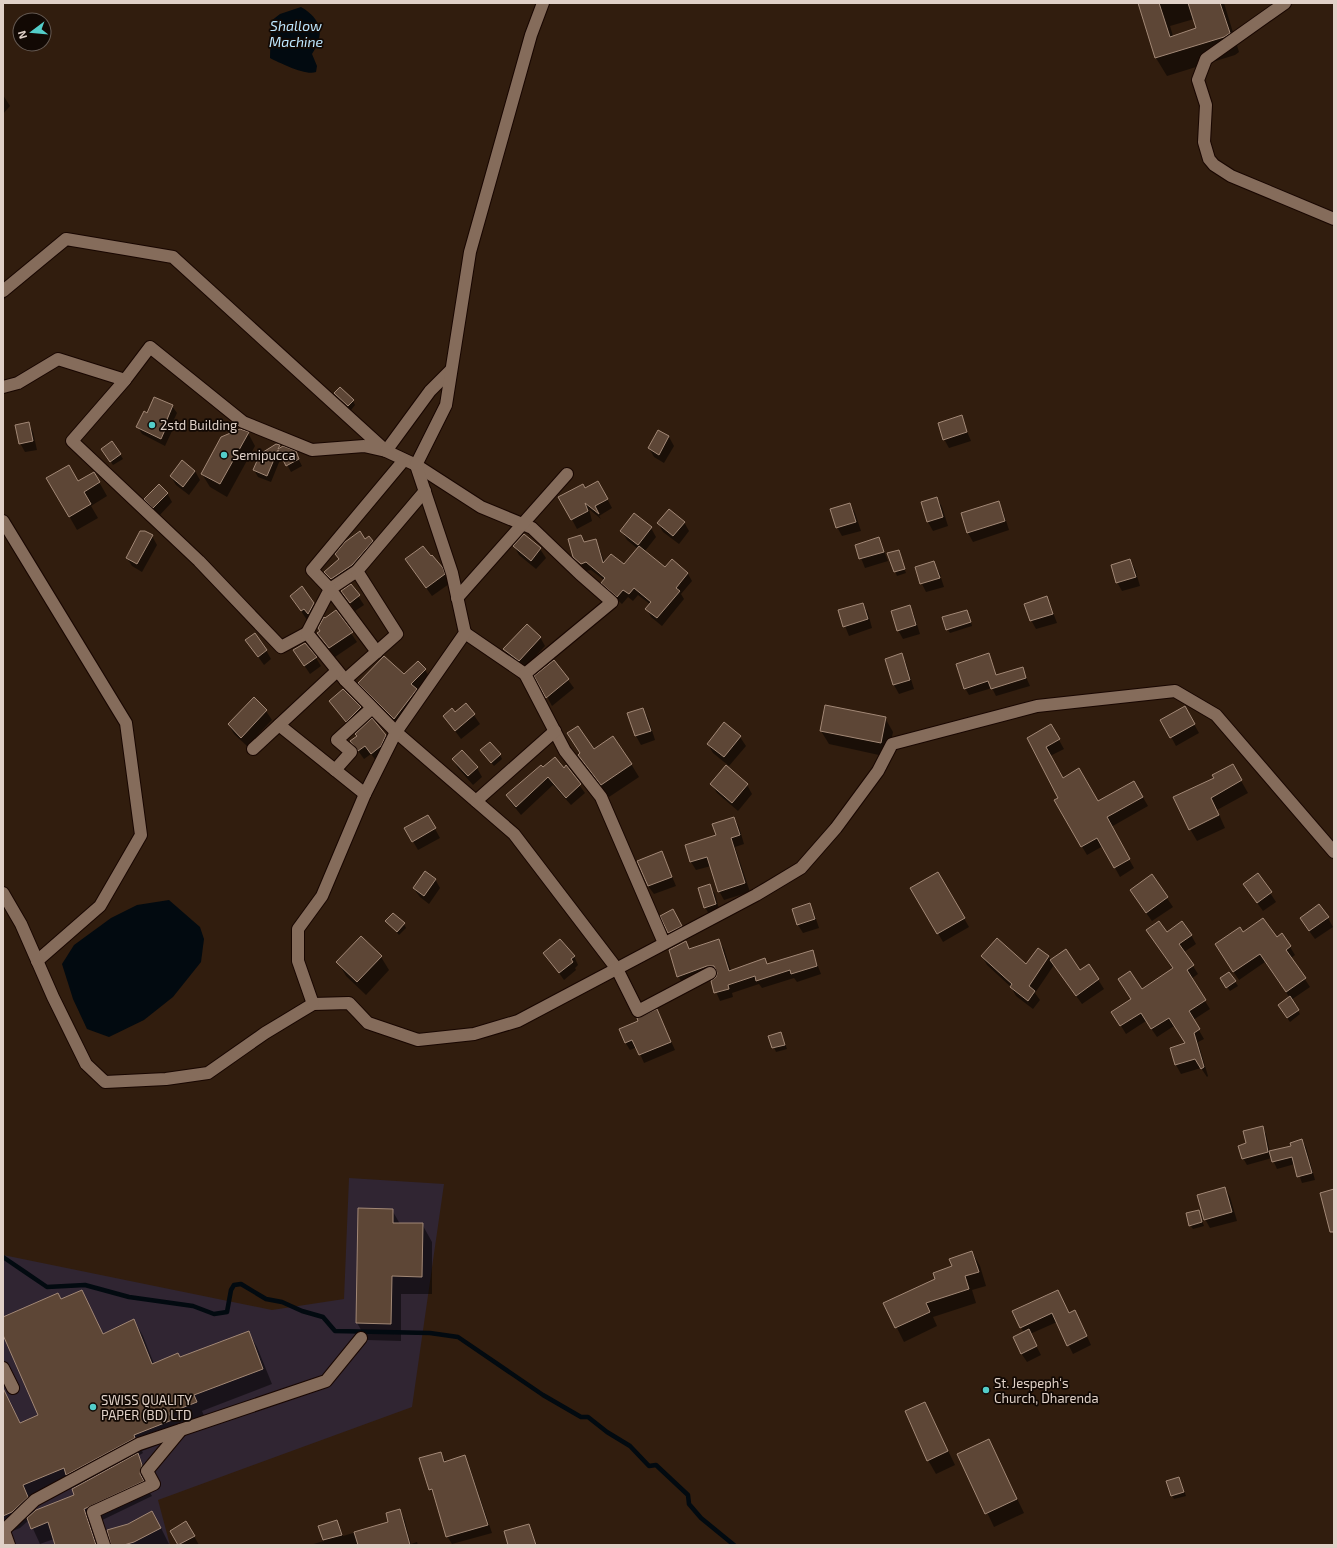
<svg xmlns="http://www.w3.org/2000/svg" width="1337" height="1548" font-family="'Exo 2',sans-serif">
<rect width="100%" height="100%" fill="#311d0e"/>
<!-- industrial -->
<path fill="#302532" d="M349,1178L444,1184L412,1407L158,1500L170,1545H3V1255L272,1310L344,1299Z"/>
<!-- water -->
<g fill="#020a10">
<path d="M301,7C322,19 325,35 312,54L317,66L316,72C306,76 280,63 270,58L271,21L280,14Z"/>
<path d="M169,900L200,927L204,939L201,962L173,997L144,1020L109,1037L87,1029L73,999L62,964L74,945L111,918L137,905Z"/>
</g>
<!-- shadow -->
<g fill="#0007" fill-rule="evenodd">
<path d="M1139,3H1224L1239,52L1235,55L1167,76L1156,58ZM1194,19L1197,29L1173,36L1170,26Z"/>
<path d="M3,95L10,106L3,114Z"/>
<path d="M3,278L11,291L3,301Z"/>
<path d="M335,394L353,401L355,405L351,410Z"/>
<path d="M172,406L177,413L170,428L172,431L165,446L142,434L138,427L148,414Z"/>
<path d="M961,417L971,441L949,448L944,439Z"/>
<path d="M28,423L33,432L37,450L25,452L20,443Z"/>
<path d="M658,431L669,437L674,446L664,463L654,457L649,448Z"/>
<path d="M248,433L255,446L227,497L210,487L202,474Z"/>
<path d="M112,442L123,459L113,465L105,453Z"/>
<path d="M279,446L281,449L295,452L302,466L291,472L282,455L271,482L258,477L254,470Z"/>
<path d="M182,462L195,471L200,480L189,495L176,485L171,477Z"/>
<path d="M94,473L107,496L91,506L98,518L77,530L48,479L78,482Z"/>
<path d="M585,489L603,491L612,508L599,516L601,519L589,509L592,521L577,529L560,497Z"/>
<path d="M167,493L172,502L159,516L151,508L146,499Z"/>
<path d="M937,498L942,507L948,526L933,531L928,522L922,503Z"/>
<path d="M998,503L1003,511L1009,530L973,542L968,533L962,514Z"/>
<path d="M850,504L855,513L861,531L842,536L837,527Z"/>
<path d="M684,522L689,531L679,544L663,532L658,523Z"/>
<path d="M651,528L656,537L645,551L666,569L673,560L688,574L692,581L681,594L684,599L662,626L651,617L647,609L650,604L638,595L633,601L628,597L622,604L607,590L602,583L604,580L591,570L586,571L574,557L581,536L585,543L596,540L605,563L624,566L638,549L627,540L622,531Z"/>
<path d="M152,536L157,545L142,572L132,566L127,558Z"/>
<path d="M879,539L888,561L865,568L856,546Z"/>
<path d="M365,540L372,542L377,551L337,588L325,572Z"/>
<path d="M514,546L540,549L546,558L536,569L519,555Z"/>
<path d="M898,551L906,573L897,576L889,554Z"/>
<path d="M406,560L442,569L449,584L432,596Z"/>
<path d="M1130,560L1135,569L1140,586L1122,591L1117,582Z"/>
<path d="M934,562L941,576L922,582V584L917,567Z"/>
<path d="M941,578L944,587L926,592L922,584Z"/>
<path d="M351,585L364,605L355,611L342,591Z"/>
<path d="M291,596L313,604L319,613L307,620Z"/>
<path d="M1047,597L1057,623L1036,629L1031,620Z"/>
<path d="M863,604L868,613L872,628L849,636L839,611Z"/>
<path d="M909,606L914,615L920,634L903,639L898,630Z"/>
<path d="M336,612L357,642L335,657L318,634Z"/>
<path d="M969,615L972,626L950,633L947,629Z"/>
<path d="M540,637L545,646L524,669L510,658L504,649Z"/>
<path d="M246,640L266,650L271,659L264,665Z"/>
<path d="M988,654L997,676L1022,668L1030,686L996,696L992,688L969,695L965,688Z"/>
<path d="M901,655L906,663L914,689L899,694L894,685L886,659Z"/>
<path d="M316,658L321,666L310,674L300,659Z"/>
<path d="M554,661L574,688L552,706L536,676Z"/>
<path d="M425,670L432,681L401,730L366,694L360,683Z"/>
<path d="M343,690L361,708L366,717L352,730L330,701Z"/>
<path d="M254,699L266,711L272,720L247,746L234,734L229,725Z"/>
<path d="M466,704L480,724L461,739L444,716L455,713Z"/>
<path d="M1185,708L1199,733L1176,746L1162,720Z"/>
<path d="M643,709L648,718L655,740L641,745L636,736L628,713Z"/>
<path d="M885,718L893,732L888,757L829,744L821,731Z"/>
<path d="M724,724L740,737L746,746L729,766L713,753L708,744Z"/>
<path d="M1051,726L1064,749L1050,756L1063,779L1097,802L1134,782L1148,806L1111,827L1134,868L1120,877L1103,846L1087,855L1055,801L1060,798L1028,739Z"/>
<path d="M568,734L593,751L631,764L639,777L609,797L587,768L579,755L581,754Z"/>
<path d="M385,735L391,744L377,762L371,754L364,759L351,741L358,736Z"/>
<path d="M482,751L500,755L502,759L494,766Z"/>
<path d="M453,759L477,768L482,777L473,785L458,768Z"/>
<path d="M1232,765L1248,793L1217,810L1225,828L1197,841L1190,829L1215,778Z"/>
<path d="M566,767L585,793L571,805L553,785L521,815L512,804L507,796L543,769H564Z"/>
<path d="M711,784L747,785L752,794L738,811L717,793Z"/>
<path d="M428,816L440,838L418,850L406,829Z"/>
<path d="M734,818L739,827L744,844L735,847L750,892L724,900L719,891L711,866L696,870L691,862Z"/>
<path d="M662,853L676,886L654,894L648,886Z"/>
<path d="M938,873L969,927L943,942L912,888Z"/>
<path d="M1258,874L1276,902L1263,911L1250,893Z"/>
<path d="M1152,876L1173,907L1152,921L1136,899Z"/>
<path d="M435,879L440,888L429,904L420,897L414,889Z"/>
<path d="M709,885L715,894L720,913L710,916L705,907Z"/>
<path d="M809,904L814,913L819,928L803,933L798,925Z"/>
<path d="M1328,918L1333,927L1315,939L1306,927Z"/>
<path d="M386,921L404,924L406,928L399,935Z"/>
<path d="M1243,933L1276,938L1282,934L1295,955L1291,958L1310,987L1291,1000L1300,1014L1290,1022L1281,1009L1290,998L1265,962L1239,980L1221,953Z"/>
<path d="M1167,934L1191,935L1196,944L1184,952L1198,974L1191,979L1210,1009L1193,1020L1204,1039L1198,1042L1208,1076L1207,1077L1201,1068L1181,1074L1176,1065L1171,1049L1186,1044L1174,1026L1157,1037L1146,1021L1126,1034L1118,1021L1132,999L1141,990L1173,969L1153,939Z"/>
<path d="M719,941L724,949L731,971L764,959L768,965L812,951L821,974L797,982L794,978L762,988L759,984L732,993L733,997L720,1001L712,982L718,975L712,974L683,984L678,976L670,950L686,942L690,950Z"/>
<path d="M1038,949L1049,957L1051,961L1080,971L1089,965L1104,989L1082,1004L1054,965L1035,993L1040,1000L1033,1009L1016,996L1011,987L987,965L982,956L1026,965Z"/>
<path d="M545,953L574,956L578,965L575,968L576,970L564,980Z"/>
<path d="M381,957L389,970L366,995L346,976L338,962Z"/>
<path d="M1229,973L1238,986L1230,991L1224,983Z"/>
<path d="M657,1011L675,1050L644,1063L637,1047L630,1050L625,1042L639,1022Z"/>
<path d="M781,1033L787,1049L776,1052L770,1037Z"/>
<path d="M1262,1127L1266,1134L1270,1152L1292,1146L1302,1140L1306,1147L1315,1180L1302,1183L1295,1164L1277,1169L1272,1158L1247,1165L1243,1158L1247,1144Z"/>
<path d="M1225,1188L1230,1197L1237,1221L1210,1228L1205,1219Z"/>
<path d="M359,1209L392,1210L400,1224H422L432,1242V1294H401V1341L367,1340L357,1323Z"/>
<path d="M1198,1211L1204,1226L1193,1229L1190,1225Z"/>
<path d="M972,1252L980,1266L986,1286L972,1290L976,1303L933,1317L937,1326L904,1342L885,1304L936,1280Z"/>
<path d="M81,1291L103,1334L134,1320L143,1336L154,1364L180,1358L248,1332L257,1347L272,1384L202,1411L205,1418L180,1436L142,1451L143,1453L138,1456L146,1470L149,1491L152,1496L92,1525L99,1545H56L54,1539L40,1544L29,1520L20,1528L3,1535V1387L20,1424L39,1415L3,1333V1318L61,1300ZM73,1484L75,1488V1495L35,1511L31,1501Z"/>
<path d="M1058,1292L1069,1314L1075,1311L1091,1345L1073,1354L1057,1322L1030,1334L1041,1355L1027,1362L1021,1353L1024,1333L1021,1327Z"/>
<path d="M925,1403L955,1465L936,1474L928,1460Z"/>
<path d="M989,1441L1024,1513L994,1527L959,1454Z"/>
<path d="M441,1453L446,1462L464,1457L469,1465L492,1533L452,1544L447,1536L436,1497L430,1489Z"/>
<path d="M1179,1478L1186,1496L1174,1499L1172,1495Z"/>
<path d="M399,1510L404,1518L411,1544L417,1542L418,1545H310L324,1541L319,1526L337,1521L343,1536L390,1522Z"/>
<path d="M186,1522L199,1545H179L171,1531Z"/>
<path d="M528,1525L537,1545H509Z"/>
<path d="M161,1528L169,1544L167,1545H112Z"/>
</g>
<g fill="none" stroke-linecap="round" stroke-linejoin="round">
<!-- stream -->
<path stroke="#020a10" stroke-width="4.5" d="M3,1257L47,1287L85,1285L129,1297L193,1306L214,1314L227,1312L231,1290L234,1285L241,1284L266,1299L282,1302L302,1311L323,1317L335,1331L430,1333L458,1337L543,1395L581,1417H588L607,1432L630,1446L649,1466L656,1465L688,1495L689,1504L701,1518L734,1545"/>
</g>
<!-- building -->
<g fill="#5d4636" stroke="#a28876">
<path d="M1138,3H1159L1170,37L1196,28L1188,3H1220L1230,33L1224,37L1155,58Z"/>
<path d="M340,387L354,400L348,406L334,393Z"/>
<path d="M154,397L173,405L166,422L168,423L161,439L136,427L144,411L147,413Z"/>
<path d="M962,415L967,432L943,440L938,423Z"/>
<path d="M29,422L33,441L19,444L15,425Z"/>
<path d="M240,429L249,432L220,484L201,474L221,437Z"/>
<path d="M658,430L669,436L659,455L648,448Z"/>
<path d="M112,441L121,454L110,462L101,449Z"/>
<path d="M276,444L280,445L278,449L283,446L296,451L299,459L286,466L278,450L267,476L253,470L260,454Z"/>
<path d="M182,460L195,471L183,487L170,476Z"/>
<path d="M69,465L78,481L94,472L100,482L84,492L91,504L69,517L46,478Z"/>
<path d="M598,481L608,499L595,506L599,514L585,503L588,511L571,520L558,497L583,484L585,488Z"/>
<path d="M159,484L168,493L153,508L144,499Z"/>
<path d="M937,497L943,517L927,522L921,502Z"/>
<path d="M999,501L1005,521L967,533L961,513Z"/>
<path d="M850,503L856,522L836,528L830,509Z"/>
<path d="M669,509L685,522L673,536L657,523Z"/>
<path d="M634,513L652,527L638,545L620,531Z"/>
<path d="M140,531H145L153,535L137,564L126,558Z"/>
<path d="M360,531L365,539L369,536L373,541L352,565L331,579L324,572L339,559L335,554L345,542Z"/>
<path d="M524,534L541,548L531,561L513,546Z"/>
<path d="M581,535L584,542L596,539L603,563L611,554L624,564L639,546L665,567L672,559L688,573L676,588L680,591L657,618L645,609L651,602L634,588L629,594L623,590L617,597L601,583L605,578L586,562L581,564L573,557L568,539Z"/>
<path d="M879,537L884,552L859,559L855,545Z"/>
<path d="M423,546L431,556L432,555L443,568L445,574L426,588L405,559Z"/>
<path d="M899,550L905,569L894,572L887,553Z"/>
<path d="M1130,559L1136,577L1116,583L1111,565Z"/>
<path d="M934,561L940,578L920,584L915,567Z"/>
<path d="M351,584L360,595L350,603L341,591Z"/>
<path d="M302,586L314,603L308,614L304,609L301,611L290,596Z"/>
<path d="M1047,596L1053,614L1030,621L1024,604Z"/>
<path d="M863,603L868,619L843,627L838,610Z"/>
<path d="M910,605L916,625L897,631L891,611Z"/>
<path d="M336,610L353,632L329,648L317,633L320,631L318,628L324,617L325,618Z"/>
<path d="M967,610L971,622L946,630L942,617Z"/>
<path d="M527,624L541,637L519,661L503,649Z"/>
<path d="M255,633L267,650L258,657L245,640Z"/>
<path d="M305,643L317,657L304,666L293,650Z"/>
<path d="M902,653L910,680L893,685L885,659Z"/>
<path d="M989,653L996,675L1023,667L1026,678L991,689L988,681L964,689L956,664Z"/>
<path d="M384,656L404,674L418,661L426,669L411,684L417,689L394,719L358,683Z"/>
<path d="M554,660L569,679L546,698L534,676Z"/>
<path d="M343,689L361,707L346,722L329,701Z"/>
<path d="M254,697L267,710L241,738L228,724Z"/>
<path d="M466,703L475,714L455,731L443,716L452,708L455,712Z"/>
<path d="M825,705L886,717L881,743L820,731Z"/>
<path d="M1185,706L1195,724L1170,738L1160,720Z"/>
<path d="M643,708L651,731L635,736L627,713Z"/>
<path d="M372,718L386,735L381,746L371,754L365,746L358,751L350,741L357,736L355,734Z"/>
<path d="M724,722L741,736L724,757L707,744Z"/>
<path d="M1051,724L1060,739L1046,747L1063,778L1079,768L1098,801L1134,781L1143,797L1107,817L1130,859L1114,868L1097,838L1081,847L1054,800L1058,798L1027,738Z"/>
<path d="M578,726L594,749L613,736L632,764L601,785L578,755L580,753L567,733Z"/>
<path d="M490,742L501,754L491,763L480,750Z"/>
<path d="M462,750L478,767L468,776L452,759Z"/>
<path d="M555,757L564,768L566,765L581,784L566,798L548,777L516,807L506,795L541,765L543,767Z"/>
<path d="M1233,764L1242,780L1211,798L1219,815L1189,830L1173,797L1214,778L1212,775Z"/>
<path d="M726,765L748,784L732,803L710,784Z"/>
<path d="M428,815L436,828L412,842L404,828Z"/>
<path d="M734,817L740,835L731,838L745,883L718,892L707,857L690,862L685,845L716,835L712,824Z"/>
<path d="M662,851L672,877L648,886L637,861Z"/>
<path d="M425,871L436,879L424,896L413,888Z"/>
<path d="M938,872L965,918L937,934L910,888Z"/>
<path d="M1258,873L1272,892L1257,903L1243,884Z"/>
<path d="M1152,874L1168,897L1146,913L1130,890Z"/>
<path d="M710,884L716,904L704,908L698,888Z"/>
<path d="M810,903L815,919L797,925L792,909Z"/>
<path d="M1319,904L1329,917L1309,931L1300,918Z"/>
<path d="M673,909L682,926L668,933L660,916Z"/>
<path d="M393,913L405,923L397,932L385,921Z"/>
<path d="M1263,918L1277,937L1282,933L1291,946L1286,950L1306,978L1286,992L1260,954L1233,972L1215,944L1240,927L1243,932Z"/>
<path d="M1159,921L1167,932L1182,921L1192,935L1179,944L1194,965L1187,970L1206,1000L1189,1011L1200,1029L1194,1033L1204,1067L1201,1069L1195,1059L1175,1065L1170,1048L1185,1043L1169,1018L1151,1029L1141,1013L1120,1026L1111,1012L1131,999L1118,979L1130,971L1142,989L1173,968L1146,930Z"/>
<path d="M361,936L382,956L357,982L336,962Z"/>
<path d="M997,938L1026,964L1038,948L1049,956L1029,986L1035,991L1028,1001L1010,987L1012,984L981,956Z"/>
<path d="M560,939L575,956L571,959L573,962L559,973L543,953Z"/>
<path d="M719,939L729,971L765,958L767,964L813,950L817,966L791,974L790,970L756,981L755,976L728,985L729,989L714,993L711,981L716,977L717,973L714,966H707L677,977L669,950L686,941L689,949Z"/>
<path d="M1066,949L1080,970L1089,964L1099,979L1076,996L1050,960Z"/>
<path d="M1229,972L1236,981L1226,988L1220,978Z"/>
<path d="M1290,996L1299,1010L1287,1018L1278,1005Z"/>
<path d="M657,1009L671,1042L639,1055L632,1040L625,1043L619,1029L638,1021L637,1018Z"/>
<path d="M781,1032L785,1045L772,1048L768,1036Z"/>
<path d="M1263,1126L1268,1152L1242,1159L1238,1146L1246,1143L1243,1131Z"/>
<path d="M1302,1139L1312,1173L1297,1177L1292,1157L1272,1162L1269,1151L1291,1146L1290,1143Z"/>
<path d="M1225,1187L1232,1212L1204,1220L1197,1195Z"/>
<path d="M1334,1189V1232H1330L1320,1193Z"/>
<path d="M358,1208L393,1209V1223H423L422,1277L392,1276L391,1324L356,1323Z"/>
<path d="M1199,1210L1202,1222L1189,1226L1186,1213Z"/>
<path d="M972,1251L979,1272L965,1276L969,1289L926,1303L930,1312L895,1328L883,1303L935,1279L933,1273L952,1266L949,1259Z"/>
<path d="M82,1290L103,1334L134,1319L152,1364L178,1353L180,1357L249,1331L263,1369L194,1395L197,1402L169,1413L172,1420L134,1435L135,1438L66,1475L64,1468L23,1485L28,1497L12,1512L3,1516V1388L20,1423L38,1415L3,1335V1317L58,1293L61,1299Z"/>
<path d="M1058,1290L1069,1313L1075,1310L1087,1336L1067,1346L1052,1313L1020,1328L1012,1311Z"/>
<path d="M1029,1329L1037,1346L1021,1354L1013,1337Z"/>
<path d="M925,1402L948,1451L927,1461L905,1411Z"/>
<path d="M989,1439L1017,1499L985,1514L957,1454Z"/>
<path d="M441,1452L444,1462L465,1455L488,1525L446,1537L432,1489L429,1490L419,1458Z"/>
<path d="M138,1453L142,1465L140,1474L144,1481L84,1509L96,1545H55L48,1522L31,1529L27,1518L36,1510L74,1495L72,1489Z"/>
<path d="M1179,1477L1184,1492L1171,1496L1166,1481Z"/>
<path d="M400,1509L410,1545H358L354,1532L388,1522L386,1513Z"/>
<path d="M152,1511L161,1528L134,1542L124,1545H111L107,1530L128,1524Z"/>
<path d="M337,1520L342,1535L323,1540L318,1526Z"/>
<path d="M186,1521L195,1536L178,1545L170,1531Z"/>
<path d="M529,1524L536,1545H508L504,1531Z"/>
</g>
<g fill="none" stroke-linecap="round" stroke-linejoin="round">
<!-- minor casing -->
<g stroke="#180600" stroke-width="14">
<g id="minor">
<path d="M1285,3L1206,59L1198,80L1206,105L1204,142L1209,159L1214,165L1231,176L1334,219"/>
<path d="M3,291L66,239L173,257L386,451L364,446L312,450L243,422L150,347L125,380"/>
<path d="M451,370L430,391L386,451L416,465L481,507L532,528L580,574L612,602L525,674L465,633"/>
<path d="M3,387L18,383L58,359L125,380L72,441L199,561L281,647L307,633L345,680L396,732L514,834L617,969L638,1011L710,973"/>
<path d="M3,521L126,723L141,835L100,906L37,961"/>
<path d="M357,571L330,589L377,652"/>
<path d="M457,598L567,474"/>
<path d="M307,633L330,589L312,570L404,460"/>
<path d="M525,674L565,751L601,797L664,943"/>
<path d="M345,680L397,634L357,571L425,491"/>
<path d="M279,725L365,794"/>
<path d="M253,749L337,671"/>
<path d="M335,770L351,752L337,740L372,708"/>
<path d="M476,801L555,731"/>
<path d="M3,893L21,924L53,997L86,1064L105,1082L166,1079L208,1073L265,1033L313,1004L349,1003L368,1023L418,1040L474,1034L518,1021L756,895L801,868L836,828L878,771L892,744L1037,706L1175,691L1216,715L1334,852"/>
<path d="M313,1004L298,961V929L322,896L365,794L396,732L465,633L452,573L416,465L446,405L470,252L531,35L543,3"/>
<path d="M3,1368L13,1388"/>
<path d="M3,1531L35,1500L139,1444L326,1381L361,1338"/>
<path d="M4,1531L9,1545"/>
<path d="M104,1545L93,1512L154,1484L147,1471L181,1430"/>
</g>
</g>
<!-- minor -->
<use href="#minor" stroke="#856c5b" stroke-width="12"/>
</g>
<!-- markers -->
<g fill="#53cdc9" stroke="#120904" stroke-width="1.5">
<circle cx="152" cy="425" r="4"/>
<circle cx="224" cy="455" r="4"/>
<circle cx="986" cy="1390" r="4"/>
<circle cx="93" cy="1407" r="4"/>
</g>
<g text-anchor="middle" stroke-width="3.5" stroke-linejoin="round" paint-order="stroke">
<!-- poi labels -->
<g font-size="13" fill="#e0d1c8" stroke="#120904" text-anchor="start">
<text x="160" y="430">2std Building</text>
<text x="232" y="460">Semipucca</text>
<text x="994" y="1388">St. Jespeph's<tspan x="994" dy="15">Church, Dharenda</tspan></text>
<text x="101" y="1405">SWISS QUALITY<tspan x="101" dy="15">PAPER (BD) LTD</tspan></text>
</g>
<!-- water labels -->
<g font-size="14" font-style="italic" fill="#bde6fe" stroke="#120904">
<text x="296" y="31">Shallow<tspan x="296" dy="16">Machine</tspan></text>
</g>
</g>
<!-- border -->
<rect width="1337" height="1548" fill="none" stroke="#e0d1c8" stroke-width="8"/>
<!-- north arrow -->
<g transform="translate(32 32) rotate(254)"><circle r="19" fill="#120904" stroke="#645952"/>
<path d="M0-3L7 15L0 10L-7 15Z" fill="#53cdc9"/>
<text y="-6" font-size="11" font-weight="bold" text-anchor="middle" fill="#e0d1c8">N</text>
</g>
</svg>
